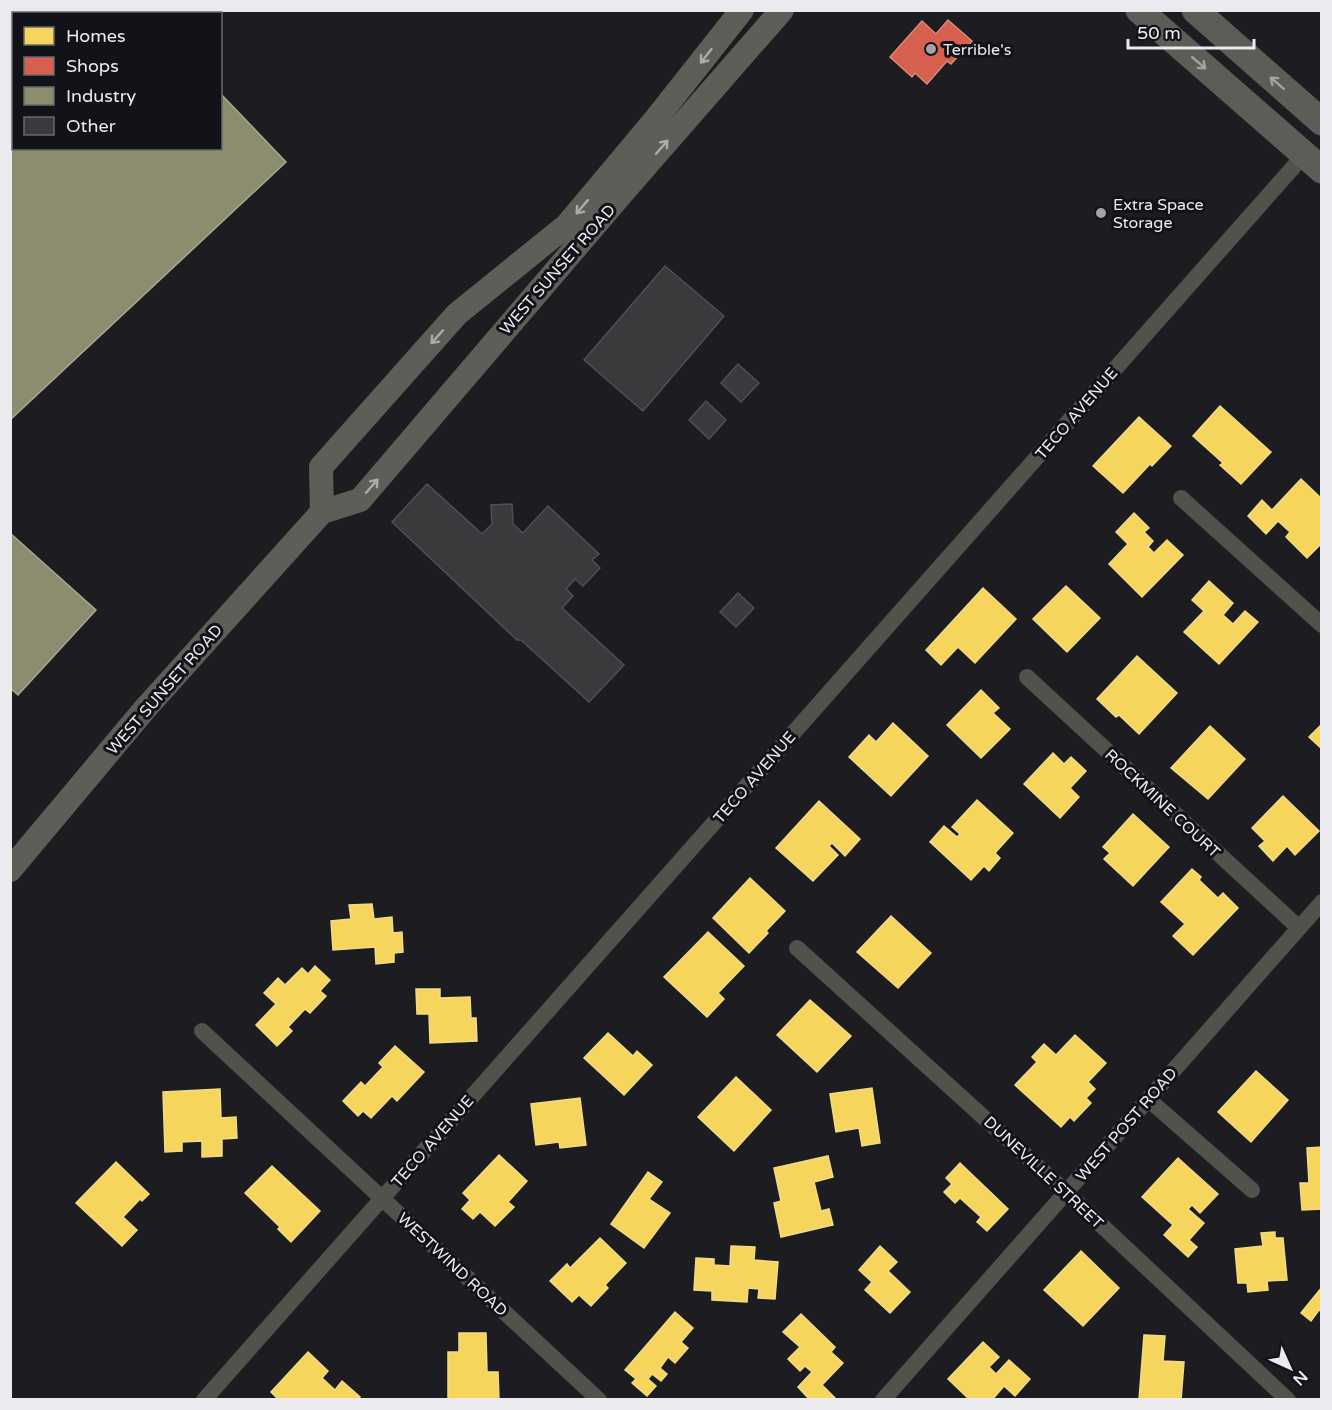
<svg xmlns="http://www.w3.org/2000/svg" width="1332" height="1410" font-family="'Varela Round',sans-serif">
<rect width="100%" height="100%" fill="#1d1d21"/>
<!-- homes -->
<g fill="#f6d55c" stroke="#f2db88" stroke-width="1.5">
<path d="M1220,406L1271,452L1241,484L1220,465L1223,463L1193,436Z"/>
<path d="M1139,417L1171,446L1152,466L1150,464L1123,493L1093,466Z"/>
<path d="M1301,479L1322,499V543L1307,558L1286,537L1290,532L1278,521L1266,534L1248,516L1262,500L1272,510Z"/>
<path d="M1134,513L1149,528L1144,532L1153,541L1148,547L1154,553L1167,540L1183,555L1142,597L1109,564L1128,544L1116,532Z"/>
<path d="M1209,581L1233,603L1223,615L1233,624L1245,611L1258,622L1219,664L1184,632L1204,611L1192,600Z"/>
<path d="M1066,586L1100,618L1067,652L1033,619Z"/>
<path d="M983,588L1016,619L975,663L958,647L941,665L926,650Z"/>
<path d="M1137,656L1177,693L1139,734L1119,715L1116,717L1097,699Z"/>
<path d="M981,690L999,708L993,713L1010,729L981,758L947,725Z"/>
<path d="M893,723L928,756L891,796L849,757L869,735L876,742Z"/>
<path d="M1322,724V749L1309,737Z"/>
<path d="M1210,726L1245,759L1208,799L1171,768Z"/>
<path d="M1053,753L1064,764L1071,757L1086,771L1070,788L1079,797L1060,818L1024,784Z"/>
<path d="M1283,796L1319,831L1295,855L1287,846L1273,861L1259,846L1265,841L1252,828Z"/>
<path d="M977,800L1013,833L995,853L1000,858L989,871L984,866L971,880L930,842L944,826L957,837L960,834L952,827Z"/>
<path d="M819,801L860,839L845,856L832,843L829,846L838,855L813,881L776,848Z"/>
<path d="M1133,814L1169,847L1133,886L1104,859L1110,853L1103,847Z"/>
<path d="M1192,869L1201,877L1199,880L1218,898L1223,893L1238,908L1193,955L1173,936L1185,924L1161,902Z"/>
<path d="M750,878L785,911L766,931L768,933L749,953L713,918Z"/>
<path d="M372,904L374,919L392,917L393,933L402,932L403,952L394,953V962L376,964L375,947L333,950L331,921L351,919L349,905Z"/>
<path d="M891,916L931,953L898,988L857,952Z"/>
<path d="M708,932L744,966L718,993L724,999L707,1017L664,977Z"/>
<path d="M315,966L330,980L320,991L326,996L310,1013L305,1009L288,1027L292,1031L277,1046L256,1025L276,1004L264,993L278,978L285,985L302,968L308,974Z"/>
<path d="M416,989H440V998L470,997L471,1018H476L477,1041L430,1043L429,1014H417Z"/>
<path d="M810,1000L851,1036L817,1072L777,1035Z"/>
<path d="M608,1033L633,1056L637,1051L652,1065L624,1095L584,1058Z"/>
<path d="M1075,1035L1106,1063L1088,1082L1095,1089L1086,1098L1091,1103L1074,1121L1070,1117L1061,1127L1015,1085L1037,1062L1032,1057L1044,1044L1056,1055Z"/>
<path d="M395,1046L424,1072L397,1101L392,1096L371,1118L363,1111L358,1116L343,1101L361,1082L365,1086L383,1067L379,1063Z"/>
<path d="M1256,1071L1288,1100L1251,1142L1218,1112Z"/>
<path d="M736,1077L771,1110L734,1151L698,1117Z"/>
<path d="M872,1088L880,1143L862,1146L859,1128L836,1132L830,1094Z"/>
<path d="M220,1089L221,1118L236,1117L237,1138L222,1139V1156L202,1157V1141L182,1142V1151L165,1152L163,1092Z"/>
<path d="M580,1098L586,1145L560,1148L559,1142L536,1145L531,1104Z"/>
<path d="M1322,1147V1209L1302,1210L1300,1183H1309L1307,1148Z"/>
<path d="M499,1155L527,1181L508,1202L514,1207L495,1226L480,1212L473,1219L462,1209L470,1200L463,1193Z"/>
<path d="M828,1156L833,1177L814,1182L821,1211L829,1209L833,1225L781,1237L774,1203L781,1201L774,1168Z"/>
<path d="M1178,1158L1218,1194L1200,1213L1192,1205L1188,1209L1204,1223L1189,1240L1197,1247L1188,1257L1164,1235L1173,1225L1142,1197Z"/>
<path d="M116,1162L149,1194L142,1201L140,1199L123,1217L137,1230L122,1246L76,1203Z"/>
<path d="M960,1163L1008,1209L987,1231L977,1222L981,1217L960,1198L955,1203L944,1192L952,1184L946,1178Z"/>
<path d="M272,1166L320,1211L291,1242L278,1229L280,1227L245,1193Z"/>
<path d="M648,1172L662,1182L649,1199L670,1213L644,1248L611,1224Z"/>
<path d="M1275,1232V1238H1283L1287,1280L1267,1281L1268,1290L1248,1292L1247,1283H1238L1235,1249L1263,1246L1261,1233Z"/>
<path d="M600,1238L626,1263L605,1285L608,1288L591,1306L579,1295L572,1302L550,1281L567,1264L570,1268Z"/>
<path d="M731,1246L755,1247L754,1260L778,1262L775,1299L758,1298L759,1289L748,1288L747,1302L712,1300V1291L694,1290L696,1258L714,1259V1265L730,1266Z"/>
<path d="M880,1246L897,1262L888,1271L910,1292L890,1313L865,1290L872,1282L859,1270Z"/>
<path d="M1081,1251L1119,1288L1083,1326L1044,1290Z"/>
<path d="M1322,1287V1312L1319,1310L1311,1321L1301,1313Z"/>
<path d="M675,1312L693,1328L681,1342L688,1348L675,1363L668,1357L660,1368L667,1374L661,1381L652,1374L648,1379L656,1386L647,1396L632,1383L636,1379L625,1370Z"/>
<path d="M801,1314L835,1347L831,1352L843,1363L822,1385L837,1400H810L798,1387L812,1372L805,1366L800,1371L788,1359L800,1347L783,1332Z"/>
<path d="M459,1333H486L487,1372H498L499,1400H448V1352H459Z"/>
<path d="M1144,1335L1165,1336L1163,1361L1184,1362L1181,1400H1139Z"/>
<path d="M983,1342L999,1357L989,1367L996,1374L1009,1360L1030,1379L1015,1396L1004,1386L992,1400H970L948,1379Z"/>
<path d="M308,1352L328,1371L322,1378L335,1390L342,1381L360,1397L358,1400H279L271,1392Z"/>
</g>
<!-- shops -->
<path fill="#d6604d" stroke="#dc897e" stroke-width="1.5" d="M948,20L972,41L951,64L947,61L927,84L915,73L912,77L890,57L922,21L936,34Z"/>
<!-- industry -->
<g fill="#8c8c6e" stroke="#a8a895" stroke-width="1.5">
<path d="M10,10H143L146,14H14V148H220V93L286,162L10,420Z"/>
<path d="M10,533L96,610L18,695L10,688Z"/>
</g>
<!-- building -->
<g fill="#3a3a3d" stroke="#505054" stroke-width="1.5">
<path d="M665,266L724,316L643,411L584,360Z"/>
<path d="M738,364L759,383L741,402L721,383Z"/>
<path d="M706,401L726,420L709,439L689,420Z"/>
<path d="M427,484L482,534L492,524L491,505L512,504L513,524L523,533L548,506L599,554L592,560L600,568L583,586L575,579L566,589L573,596L562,608L624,665L589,702L521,640H517L392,522Z"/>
<path d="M738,593L754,608L736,627L720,612Z"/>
</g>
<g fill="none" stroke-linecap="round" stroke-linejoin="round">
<!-- minor -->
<g stroke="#50534c" stroke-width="16">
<path d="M1181,498L1322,625"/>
<path d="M1027,677L1299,928"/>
<path d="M797,948L1066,1192L1288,1400"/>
<path d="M202,1031L599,1400"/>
<path d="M1148,1099L1252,1190"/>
<path d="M204,1400L1304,155"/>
<path d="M883,1400L1322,902"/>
</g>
<!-- secondary -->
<g stroke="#5c5f57" stroke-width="24">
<path d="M322,512L321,467L457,314L567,225L655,120L742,10"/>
<path d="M10,870L144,710L322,512L360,500L624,191L782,10"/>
</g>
<!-- primary -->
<g stroke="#5a5e57" stroke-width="27">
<path d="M1139,10L1322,170"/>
<path d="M1195,10L1322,122"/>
</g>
</g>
<!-- one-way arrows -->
<defs><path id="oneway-shaft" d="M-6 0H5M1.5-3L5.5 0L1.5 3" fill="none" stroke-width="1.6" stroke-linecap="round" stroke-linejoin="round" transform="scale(1.5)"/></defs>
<g stroke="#aaabab">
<use href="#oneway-shaft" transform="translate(706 56) rotate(128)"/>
<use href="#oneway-shaft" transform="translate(662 147) rotate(-49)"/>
<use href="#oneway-shaft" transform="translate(582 207) rotate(130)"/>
<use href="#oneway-shaft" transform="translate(437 337) rotate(132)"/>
<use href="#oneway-shaft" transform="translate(372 486) rotate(-49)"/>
</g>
<g stroke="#a2a4a3">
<use href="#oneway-shaft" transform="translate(1199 63) rotate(41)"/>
<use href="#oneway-shaft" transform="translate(1277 83) rotate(-139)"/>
</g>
<!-- markers -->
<g fill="#a2a2a7" stroke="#121319" stroke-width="2">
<circle cx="931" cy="49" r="6"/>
<circle cx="1101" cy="213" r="6"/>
</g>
<g text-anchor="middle" stroke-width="6" stroke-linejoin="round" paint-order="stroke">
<!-- poi labels -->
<g font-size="16" fill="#eaeaef" stroke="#121319" text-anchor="start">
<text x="943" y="55">Terrible's</text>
<text x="1113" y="210">Extra Space<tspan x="1113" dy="18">Storage</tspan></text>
</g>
<!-- street labels -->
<g font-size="16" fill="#eaeaef" stroke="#121319">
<text transform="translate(557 269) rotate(-49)" y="6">WEST SUNSET ROAD</text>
<text transform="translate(1076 413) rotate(-49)" y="6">TECO AVENUE</text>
<text transform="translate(164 689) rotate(-49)" y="6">WEST SUNSET ROAD</text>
<text transform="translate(754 777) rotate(-49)" y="6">TECO AVENUE</text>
<text transform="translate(1163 803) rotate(43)" y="6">ROCKMINE COURT</text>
<text transform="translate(1126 1124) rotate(-49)" y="6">WEST POST ROAD</text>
<text transform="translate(432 1141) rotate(-49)" y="6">TECO AVENUE</text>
<text transform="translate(1044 1172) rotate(43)" y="6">DUNEVILLE STREET</text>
<text transform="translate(453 1264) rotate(43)" y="6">WESTWIND ROAD</text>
</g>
</g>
<!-- border -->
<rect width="1332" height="1410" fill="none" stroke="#eaeaef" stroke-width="24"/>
<!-- legend -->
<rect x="12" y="12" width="210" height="138" fill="#121319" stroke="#68696f" stroke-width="1.5"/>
<rect x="24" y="27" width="30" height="18" fill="#f6d55c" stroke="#68696f" stroke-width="1.5"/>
<text x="66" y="42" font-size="18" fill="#eaeaef">Homes</text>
<rect x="24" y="57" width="30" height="18" fill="#d6604d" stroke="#68696f" stroke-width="1.5"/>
<text x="66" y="72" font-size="18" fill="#eaeaef">Shops</text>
<rect x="24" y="87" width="30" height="18" fill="#8c8c6e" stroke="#68696f" stroke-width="1.5"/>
<text x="66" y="102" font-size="18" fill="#eaeaef">Industry</text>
<rect x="24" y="117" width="30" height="18" fill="#3a3a3d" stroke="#68696f" stroke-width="1.5"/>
<text x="66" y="132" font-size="18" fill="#eaeaef">Other</text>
<!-- north arrow -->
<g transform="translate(1290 1368) rotate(135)" stroke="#121319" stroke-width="4.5" paint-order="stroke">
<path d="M0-4.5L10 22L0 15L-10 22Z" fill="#eaeaef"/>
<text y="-9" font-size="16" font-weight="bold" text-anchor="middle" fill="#eaeaef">N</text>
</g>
<!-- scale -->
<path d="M1128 39v9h126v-9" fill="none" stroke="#eaeaef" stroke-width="3"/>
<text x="1137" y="39" font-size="18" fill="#eaeaef" stroke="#121319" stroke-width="4.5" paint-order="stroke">50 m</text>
</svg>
